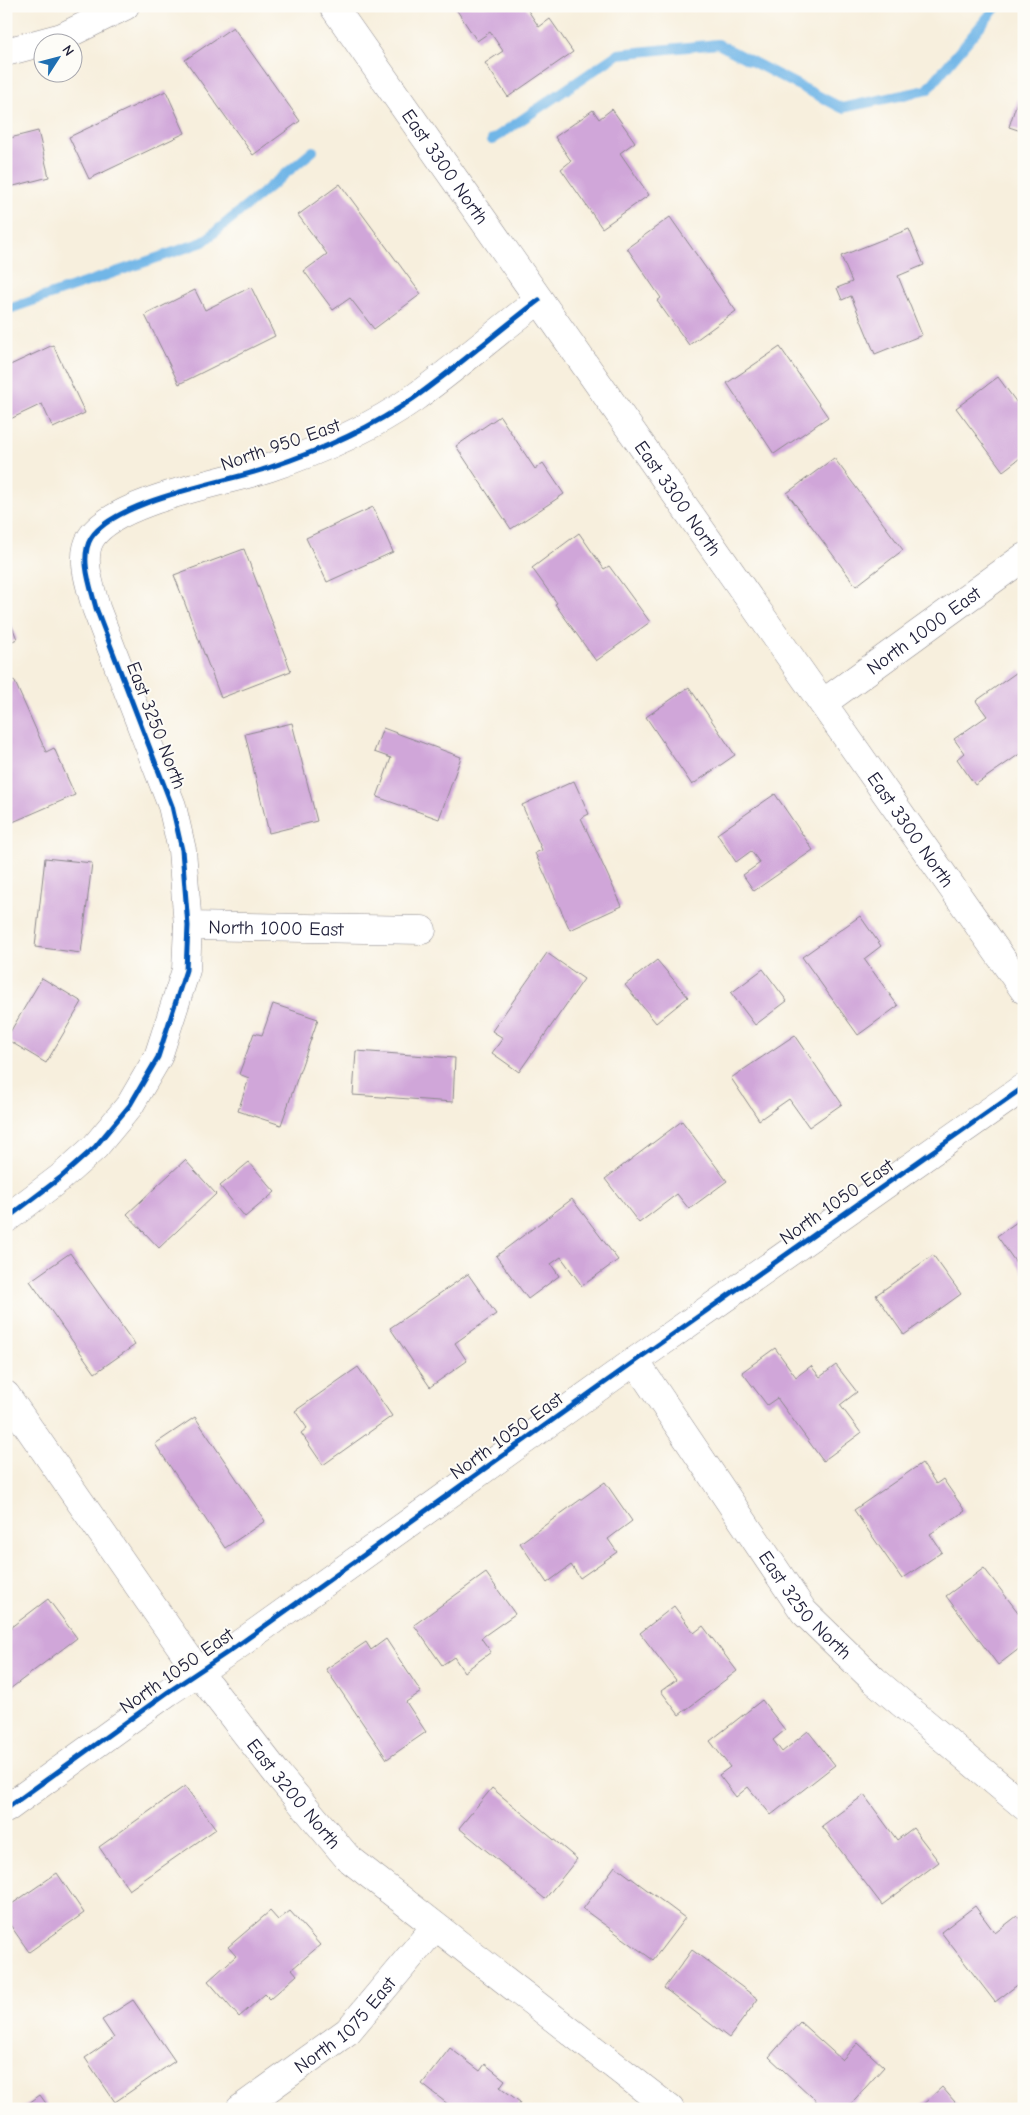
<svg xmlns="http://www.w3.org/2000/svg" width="1030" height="2115" font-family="'Comic Neue',sans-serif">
<rect width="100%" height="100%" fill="#fdfcf7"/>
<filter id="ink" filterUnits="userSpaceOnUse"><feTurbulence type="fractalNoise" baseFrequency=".02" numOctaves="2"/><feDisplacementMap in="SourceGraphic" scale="10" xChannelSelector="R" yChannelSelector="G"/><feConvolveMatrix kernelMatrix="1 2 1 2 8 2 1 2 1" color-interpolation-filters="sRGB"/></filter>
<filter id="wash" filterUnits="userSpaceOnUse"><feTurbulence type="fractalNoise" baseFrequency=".0096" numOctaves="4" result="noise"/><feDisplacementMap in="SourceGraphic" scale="20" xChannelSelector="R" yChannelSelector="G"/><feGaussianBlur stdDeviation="1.12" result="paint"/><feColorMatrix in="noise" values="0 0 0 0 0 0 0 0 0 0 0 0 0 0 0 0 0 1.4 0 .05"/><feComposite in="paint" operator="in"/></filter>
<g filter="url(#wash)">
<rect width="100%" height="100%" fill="#f7efdd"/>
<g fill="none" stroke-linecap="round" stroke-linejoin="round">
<!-- stream -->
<g stroke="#71b6e7" stroke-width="10">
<path d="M492,140L618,54L718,44L842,108L927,90L997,6"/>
<path d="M6,310L203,242L313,151"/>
</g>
</g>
<g id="blocks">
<!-- building -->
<g fill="#d0a6d9">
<path d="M454,6H525L539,27L550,19L573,52L508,97L485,63L503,51L490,32L477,41Z"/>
<path d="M233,27L300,121L253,155L185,60Z"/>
<path d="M1023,83H1024V132L1009,127Z"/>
<path d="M166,91L185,133L89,179L69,137Z"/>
<path d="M612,109L635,142L620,153L649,195L602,228L561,169L571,161L555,137L593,110L599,119Z"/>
<path d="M38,131L49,177L6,188V139Z"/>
<path d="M340,184L421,294L374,329L350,298L333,310L304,271L327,254L298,215Z"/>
<path d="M670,217L736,311L689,345L657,301L661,298L627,248Z"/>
<path d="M909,229L924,265L898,276L922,335L875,354L851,296L842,300L837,288L852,282L841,256Z"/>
<path d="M251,287L275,336L179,384L145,315L195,290L205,310Z"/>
<path d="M53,345L85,413L53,428L42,404L6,421V367Z"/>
<path d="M780,347L828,417L774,454L727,383Z"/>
<path d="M998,377L1017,403L1024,398V455L1003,471L956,408Z"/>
<path d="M500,416L535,469L543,463L564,494L511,529L456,446Z"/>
<path d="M834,458L903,550L856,586L787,493Z"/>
<path d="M373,507L393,552L327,582L306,538Z"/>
<path d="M579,533L604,569L609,566L650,622L596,661L555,604L557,603L532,568Z"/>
<path d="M244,549L291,671L221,698L174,575Z"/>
<path d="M6,611L17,639L6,644Z"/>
<path d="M1020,670L1024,675V751L975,785L957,759L964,753L954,739L987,716L976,701Z"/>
<path d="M14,680L46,752L54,748L75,795L6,825V683Z"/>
<path d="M689,687L735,755L692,785L646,717Z"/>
<path d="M292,723L317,821L269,833L245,734Z"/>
<path d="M383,728L461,757L439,819L377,797L391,758L374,752Z"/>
<path d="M574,781L589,814L581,818L622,906L570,930L535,853L542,850L522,805Z"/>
<path d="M775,794L813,850L754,891L743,875L760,863L751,851L736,862L717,834Z"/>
<path d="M45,858L92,863L81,953L35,947Z"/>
<path d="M860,916L881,946L864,959L898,1006L858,1035L802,957Z"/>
<path d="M547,953L584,979L519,1072L492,1053L503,1038L492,1031Z"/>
<path d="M657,960L688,997L656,1023L625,985Z"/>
<path d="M763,969L787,1001L755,1025L731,993Z"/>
<path d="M42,978L82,1002L46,1063L6,1039Z"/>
<path d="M273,1004L318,1019L281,1125L238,1111L249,1078L239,1074L254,1033L262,1035Z"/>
<path d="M795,1035L842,1104L809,1127L789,1099L759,1120L731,1078Z"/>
<path d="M356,1051L455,1058L453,1102L353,1095Z"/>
<path d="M682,1121L727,1181L689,1209L677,1194L639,1223L605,1179Z"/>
<path d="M185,1160L216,1194L159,1248L127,1214Z"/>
<path d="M249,1162L275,1192L245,1217L220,1186Z"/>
<path d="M572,1199L618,1260L582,1286L561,1257L551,1264L559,1276L528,1299L496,1256Z"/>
<path d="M1024,1217V1274L997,1236Z"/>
<path d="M70,1253L135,1345L95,1373L30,1281Z"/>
<path d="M933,1255L961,1294L904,1335L876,1295Z"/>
<path d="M468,1274L496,1314L455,1343L467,1361L430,1387L390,1328Z"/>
<path d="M775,1348L796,1377L811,1366L820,1377L836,1365L857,1392L840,1405L861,1433L823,1461L777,1398L767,1405L742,1372Z"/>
<path d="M358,1367L392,1416L323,1465L301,1433L307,1428L295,1411Z"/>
<path d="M195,1417L265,1521L225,1548L155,1444Z"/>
<path d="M922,1463L936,1484L943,1479L965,1511L930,1534L942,1552L902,1579L854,1510Z"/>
<path d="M605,1482L632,1521L608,1539L617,1552L580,1578L571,1565L547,1583L520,1543Z"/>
<path d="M984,1568L1024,1620V1645L998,1665L946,1596Z"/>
<path d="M486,1573L515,1614L481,1638L491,1652L464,1672L454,1657L442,1665L414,1625Z"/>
<path d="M48,1599L77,1638L6,1692V1631Z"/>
<path d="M674,1606L694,1633L703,1626L737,1671L679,1715L661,1691L676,1680L640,1633Z"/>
<path d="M386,1639L421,1692L406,1702L426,1732L387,1759L326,1669L366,1642L371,1650Z"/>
<path d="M762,1700L785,1730L773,1740L782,1752L808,1731L835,1765L771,1815L748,1787L736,1797L719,1775L730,1767L710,1741Z"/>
<path d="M185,1786L216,1829L129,1890L99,1847Z"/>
<path d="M492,1788L577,1859L545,1899L459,1828Z"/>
<path d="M864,1795L897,1840L913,1828L939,1862L882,1905L822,1826Z"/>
<path d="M615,1866L685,1918L653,1960L583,1909Z"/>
<path d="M57,1873L84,1913L29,1952L6,1919V1908Z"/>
<path d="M975,1906L995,1933L1017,1916L1024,1924V1980L995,2002L941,1932Z"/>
<path d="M270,1911L278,1920L290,1911L320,1945L292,1969L297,1975L270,1999L265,1994L239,2017L208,1981L236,1956L228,1947Z"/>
<path d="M692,1950L758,1999L729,2038L664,1988Z"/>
<path d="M133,2000L175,2061L115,2102L85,2058L114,2038L102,2020Z"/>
<path d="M800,2022L842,2060L858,2043L884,2067L846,2109H825L769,2057Z"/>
<path d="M450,2048L480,2071L485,2064L505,2080L500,2087L520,2102L516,2109H454L422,2084Z"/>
<path d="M942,2087L961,2109H918Z"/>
<path d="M40,2095L50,2109H21Z"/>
</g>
</g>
</g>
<g filter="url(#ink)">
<use href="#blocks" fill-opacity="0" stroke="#8c888c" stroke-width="1"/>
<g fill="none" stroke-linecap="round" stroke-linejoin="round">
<!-- minor casing -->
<g stroke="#8c888c" stroke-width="29">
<g id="minor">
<path id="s1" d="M333,6L1024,990"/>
<path d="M6,52L62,37L125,6"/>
<path id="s2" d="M823,703L1024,557"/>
<path id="s3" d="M188,926L422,930"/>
<path d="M6,1219L60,1178L95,1147L130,1105L158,1057L186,970L188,926L182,850L172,806L96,608C91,588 79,558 91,538C115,500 226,482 268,468C319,451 370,429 414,398C457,367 497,332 539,300"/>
<path id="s4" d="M635,1361L804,1612L874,1680L1024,1806"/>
<path id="s5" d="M6,1395L199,1673L278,1775L347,1857L670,2109"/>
<path id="s6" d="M240,2109L348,2031L435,1927"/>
</g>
</g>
<!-- tertiary casing -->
<g stroke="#8c888c" stroke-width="29">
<path id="tertiary" d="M6,1809L168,1692L234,1648L635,1361L1024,1087"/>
</g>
<!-- minor -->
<use href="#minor" stroke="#fff" stroke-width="28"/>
<!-- tertiary -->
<use href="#tertiary" stroke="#fff" stroke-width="28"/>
<!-- cycleway casing -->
<g stroke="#fdfcf7" stroke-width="8">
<g id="cycleway">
<path d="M6,1219L60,1178L95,1147L130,1105L158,1057L186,970L188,926L182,850L172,806L96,608C91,588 79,558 91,538C115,500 226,482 268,468C319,451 370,429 414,398C457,367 497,332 539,300"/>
<path d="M6,1809L168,1692L234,1648L635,1361L1024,1087"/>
</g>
</g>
<!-- cycleway -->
<use href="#cycleway" stroke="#0057b8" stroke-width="5"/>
</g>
</g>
<g text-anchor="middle" stroke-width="4" stroke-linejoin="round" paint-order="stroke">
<!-- street labels -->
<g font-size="19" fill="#22223b" stroke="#fdfcf7">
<text dy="7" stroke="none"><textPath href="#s1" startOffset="196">East 3300 North</textPath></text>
<text transform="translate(280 444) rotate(-19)" y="7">North 950 East</text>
<text dy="7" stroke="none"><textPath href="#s1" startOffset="601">East 3300 North</textPath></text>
<text dy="7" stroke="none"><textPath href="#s2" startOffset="124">North 1000 East</textPath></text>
<text transform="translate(157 725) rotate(69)" y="7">East 3250 North</text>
<text dy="7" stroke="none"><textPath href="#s1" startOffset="1006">East 3300 North</textPath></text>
<text dy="7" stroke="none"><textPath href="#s3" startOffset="88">North 1000 East</textPath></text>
<text transform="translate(836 1201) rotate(-35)" y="7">North 1050 East</text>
<text transform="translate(506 1435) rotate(-36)" y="7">North 1050 East</text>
<text dy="7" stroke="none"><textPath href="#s4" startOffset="298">East 3250 North</textPath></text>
<text transform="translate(176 1670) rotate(-35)" y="7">North 1050 East</text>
<text dy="7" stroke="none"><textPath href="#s5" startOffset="492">East 3200 North</textPath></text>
<text dy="7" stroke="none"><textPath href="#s6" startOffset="135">North 1075 East</textPath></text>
</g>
</g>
<!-- margin -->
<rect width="1030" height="2115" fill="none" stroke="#fdfcf7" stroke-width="25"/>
<!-- north arrow -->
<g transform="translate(58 58) rotate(54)"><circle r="24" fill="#fdfcf7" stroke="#a5a5ac"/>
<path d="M0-4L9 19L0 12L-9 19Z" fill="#1f6fb2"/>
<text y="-8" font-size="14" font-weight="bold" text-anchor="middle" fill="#22223b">N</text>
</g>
</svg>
